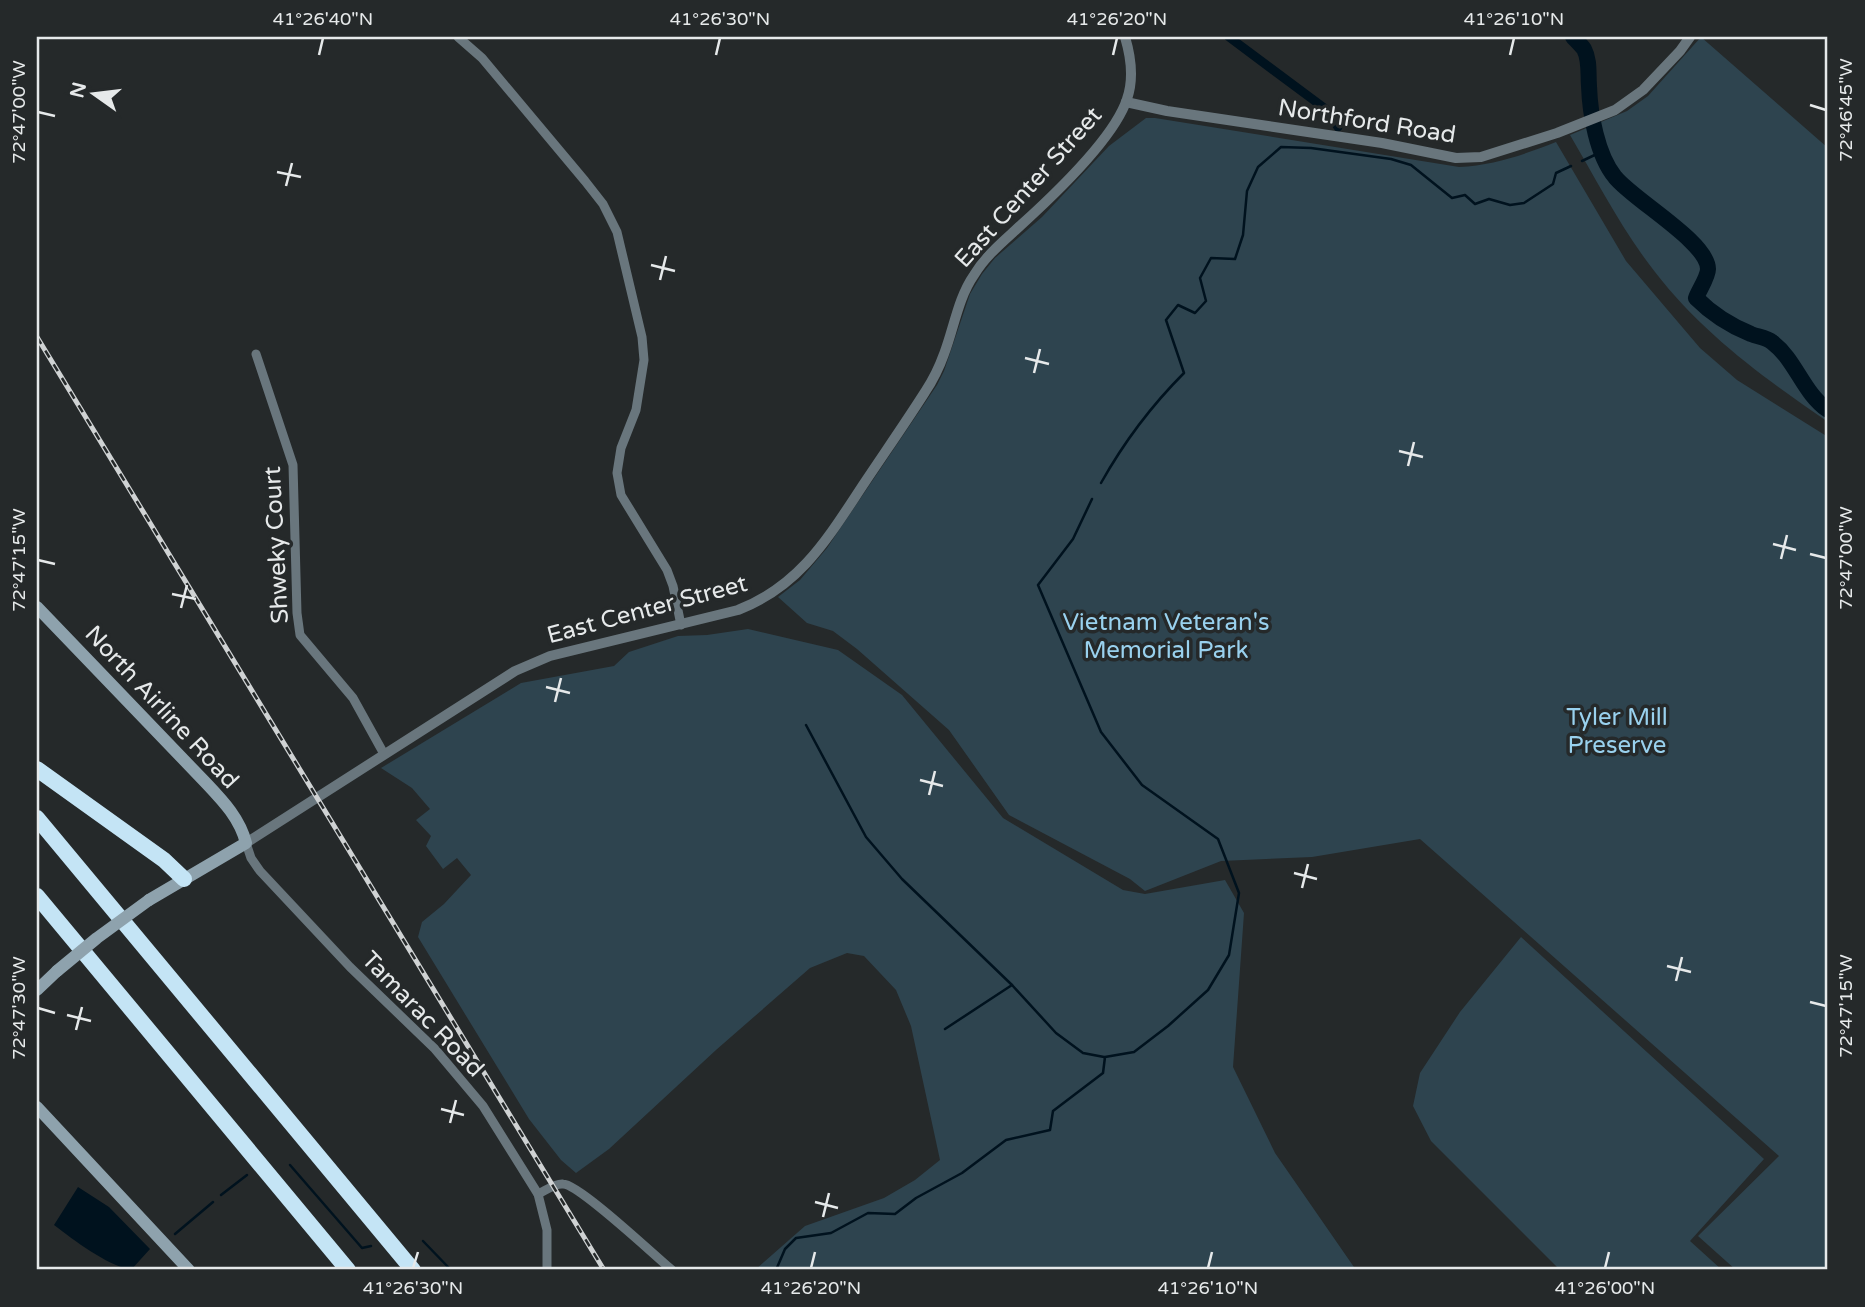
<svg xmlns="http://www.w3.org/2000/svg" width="1865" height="1307" font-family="'Varela Round',sans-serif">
<rect width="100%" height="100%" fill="#25292a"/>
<!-- green -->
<g fill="#2e444f">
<path d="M1701,37L1828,148V422C1764,378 1703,334 1655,272C1622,230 1597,181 1570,135L1627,111L1648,96Z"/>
<path d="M1146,118H1155L1459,167C1494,165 1523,155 1556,142L1626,261L1700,348L1737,380L1828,437L1827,1270H1736L1698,1236L1779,1156L1420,839L1312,857L1221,861L1145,891L1130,879L1009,815L949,730L857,649L833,631L807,623L778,597L800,580L827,548L937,385L944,371L970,294L982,274L995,258L1042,217L1109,146Z"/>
<path d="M748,629L838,650L902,695L1003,818L1123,890L1145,894L1225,880L1244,913L1233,1067L1275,1153L1356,1270H755L805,1226L884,1198L915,1180L940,1160L911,1026L896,990L864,956L847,953L810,968L716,1050L609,1149L576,1173L561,1160L529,1119L418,937L422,922L444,904L471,875L457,858L443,869L426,846L431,836L416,820L430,809L412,788L381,768L521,683L614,666L629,652L678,636L707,635Z"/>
<path d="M1521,937L1764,1159L1690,1241L1722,1270H1560L1431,1141L1413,1106L1420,1073L1460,1012Z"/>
</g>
<!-- water -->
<path fill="#00121e" d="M78,1187L109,1207L150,1249L131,1270C105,1264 75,1241 54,1225Z"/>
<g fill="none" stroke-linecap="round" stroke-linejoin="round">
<!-- stream -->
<g stroke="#00121e" stroke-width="2.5">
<path d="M1582,161L1601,152"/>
<path d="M1101,483C1124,442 1150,407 1184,373L1166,320L1178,305L1195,313L1206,301L1200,278L1211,258L1235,259L1243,235L1247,191L1258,167L1281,147L1311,148L1391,159L1411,165L1452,198L1465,195L1475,204L1489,199L1510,205L1524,203L1553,184L1556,173L1571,166"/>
<path d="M806,725L866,837L902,879L1012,985L1056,1033L1083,1053L1104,1057"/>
<path d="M945,1029L1012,985"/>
<path d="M290,1165L362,1248L371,1246"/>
<path d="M221,1195L247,1175"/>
<path d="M175,1234L213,1202"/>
<path d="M423,1241L451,1270"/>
<path d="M776,1270L785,1249L796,1238L831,1233L868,1213L895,1214L916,1198L962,1173L1006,1140L1050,1130L1053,1111L1103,1073L1105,1057L1134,1052L1168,1026L1208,990L1229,955L1239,893L1218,839L1142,785L1101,732L1038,585L1073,539L1092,499"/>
</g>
<!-- canal -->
<path stroke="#00121e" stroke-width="9" d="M1229,37L1327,110L1338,127"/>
<!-- river -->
<path stroke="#00121e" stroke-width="16" d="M1573,37C1577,41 1581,45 1584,49C1590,60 1588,74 1589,86C1590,114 1597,155 1615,177C1632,199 1708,242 1708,269C1708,277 1699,290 1696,298C1711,313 1731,326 1751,334C1758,337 1766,337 1772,342C1796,360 1803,393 1828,410"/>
<!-- minor -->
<g stroke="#69767d" stroke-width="9">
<path d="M458,37L482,58L585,181L603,204L617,232L642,337L644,360L636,410L621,448L617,473L621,495L667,570L673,586L681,625"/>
<path d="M256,354L293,465L297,613L300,635L353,698L384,754"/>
<path d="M246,843L251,858L260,871L350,967L435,1049L483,1106L538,1194L547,1230V1270"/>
<path d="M538,1194C545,1191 555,1183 563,1184C579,1184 655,1256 672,1270"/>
</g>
<!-- tertiary -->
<g stroke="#69767d" stroke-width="10">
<path d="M1126,102L1167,111L1382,143L1456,158L1481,157L1557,133L1615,110L1643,90L1680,51L1690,37"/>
<path d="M246,843L515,671L550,656L738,610C802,585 829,536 865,482C885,452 906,422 925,392C933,380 939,368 944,354C954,328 958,298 974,275C986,255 1005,240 1021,225C1053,196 1114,139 1127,99C1134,79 1131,57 1125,37"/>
</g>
<!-- secondary -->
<g stroke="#8ea2ad" stroke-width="12">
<path d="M37,607L207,784C224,802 240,819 246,843L149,900"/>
<path d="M37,990L57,971"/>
<path d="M37,1107L189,1270"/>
</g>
<!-- motorway -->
<g stroke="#c4e4f5" stroke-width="16">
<path d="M37,769L164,860L184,879"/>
<path d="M37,818L413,1270"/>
<path d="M37,896L348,1270"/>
</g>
<!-- rail casing -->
<g stroke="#cfd2d3" stroke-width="5">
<path id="rail" d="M37,337L604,1270"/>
</g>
<!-- rail -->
<use href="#rail" stroke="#25292a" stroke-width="2.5" stroke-dasharray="8" stroke-linecap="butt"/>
<!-- secondary-bridge -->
<path stroke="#8ea2ad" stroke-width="12" d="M57,971L97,938L149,900"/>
</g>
<!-- ticks -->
<path fill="none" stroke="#e6e9ea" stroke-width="2.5" d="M319,55L323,38M716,55L720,38M1113,55L1117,38M1510,55L1514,38M1810,105L1826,110M38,112L55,116M277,172L301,177M286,186L292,163M651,265L675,271M660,280L666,256M1025,358L1049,364M1034,373L1040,349M1399,451L1423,457M1408,466L1414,442M1773,544L1796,550M1810,554L1826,558M1781,559L1787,535M38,560L55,564M172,594L196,599M181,608L187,585M546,687L570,693M555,702L561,678M920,780L943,786M929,795L935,771M1294,873L1317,879M1302,888L1308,864M1667,966L1691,972M1676,981L1682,957M1810,1002L1826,1006M38,1008L55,1013M67,1015L91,1021M76,1030L82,1007M441,1109L464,1115M450,1123L456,1100M815,1202L838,1208M823,1217L829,1193M413,1268L418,1252M811,1268L815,1252M1208,1268L1212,1252M1605,1268L1609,1252"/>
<g text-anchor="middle" stroke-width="7" stroke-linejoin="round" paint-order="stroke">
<!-- street labels -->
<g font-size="24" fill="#e6e9ea" stroke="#25292a">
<text transform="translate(1367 121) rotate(9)" y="8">Northford Road</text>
<text transform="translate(1028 187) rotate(-48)" y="8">East Center Street</text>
<text transform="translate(276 545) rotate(-93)" y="8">Shweky Court</text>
<text transform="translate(647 609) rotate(-15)" y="8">East Center Street</text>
<text transform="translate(162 707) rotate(47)" y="8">North Airline Road</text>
<text transform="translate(423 1014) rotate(46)" y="8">Tamarac Road</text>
</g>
<!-- park labels -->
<g font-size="24" fill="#99d1ee" stroke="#25292a">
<text x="1166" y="630">Vietnam Veteran's<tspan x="1166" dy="28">Memorial Park</tspan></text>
<text x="1617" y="725">Tyler Mill<tspan x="1617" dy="28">Preserve</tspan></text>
</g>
</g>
<!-- border -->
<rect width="1865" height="1307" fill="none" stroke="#25292a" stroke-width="77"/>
<!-- north arrow -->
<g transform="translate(94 94) rotate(284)" stroke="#25292a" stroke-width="5" paint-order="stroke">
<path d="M0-5L12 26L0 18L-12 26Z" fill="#e6e9ea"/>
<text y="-10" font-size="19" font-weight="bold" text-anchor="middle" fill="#e6e9ea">N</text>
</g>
<rect x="38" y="38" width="1788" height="1230" fill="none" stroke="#e6e9ea" stroke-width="2.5"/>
<g font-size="18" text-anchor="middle" fill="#e6e9ea">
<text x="323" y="25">41°26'40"N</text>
<text x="720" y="25">41°26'30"N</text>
<text x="1117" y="25">41°26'20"N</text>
<text x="1514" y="25">41°26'10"N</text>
<text transform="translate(1846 110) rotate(-90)" y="6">72°46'45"W</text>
<text transform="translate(19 112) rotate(-90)" y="6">72°47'00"W</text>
<text transform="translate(1846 558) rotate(-90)" y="6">72°47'00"W</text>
<text transform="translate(19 560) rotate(-90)" y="6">72°47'15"W</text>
<text transform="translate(1846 1006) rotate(-90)" y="6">72°47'15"W</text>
<text transform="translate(19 1008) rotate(-90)" y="6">72°47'30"W</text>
<text x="413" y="1294">41°26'30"N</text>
<text x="811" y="1294">41°26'20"N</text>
<text x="1208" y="1294">41°26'10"N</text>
<text x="1605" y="1294">41°26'00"N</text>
</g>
</svg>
